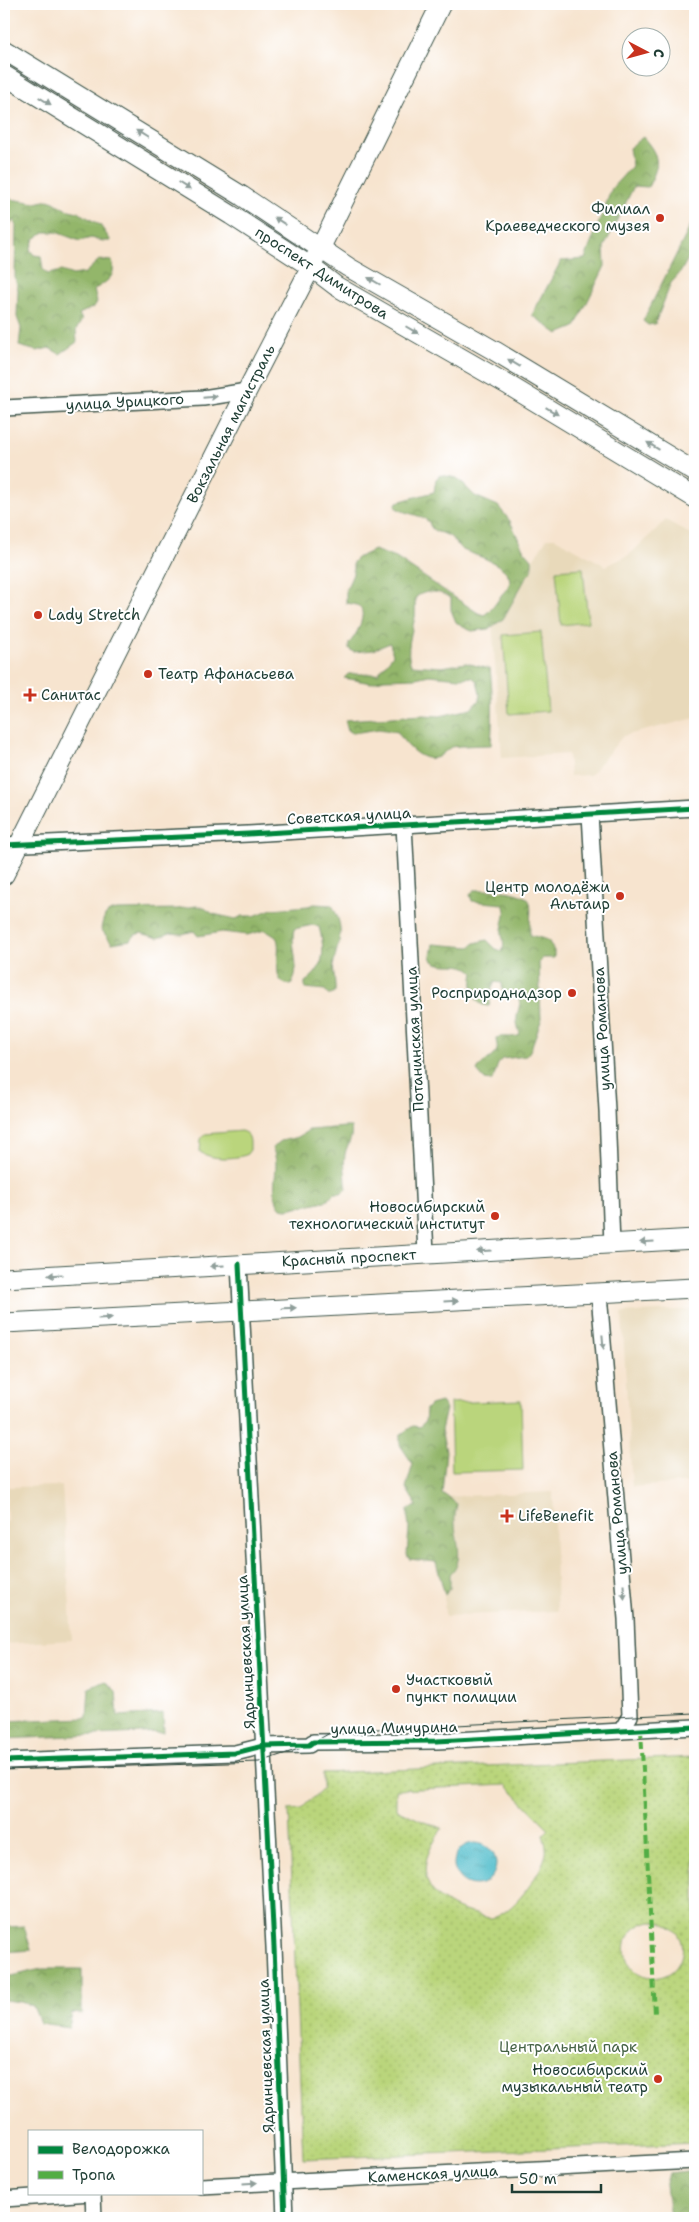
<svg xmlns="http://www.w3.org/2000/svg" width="699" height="2222" font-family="'Shantell Sans',sans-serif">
<defs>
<pattern id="forest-crowns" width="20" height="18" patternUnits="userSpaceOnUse" patternTransform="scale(1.25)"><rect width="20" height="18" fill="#93b66b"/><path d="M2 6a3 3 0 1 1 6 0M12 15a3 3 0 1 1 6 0" fill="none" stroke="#779559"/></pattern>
<pattern id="park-dots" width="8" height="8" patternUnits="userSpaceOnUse" patternTransform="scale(1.25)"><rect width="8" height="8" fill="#bad57b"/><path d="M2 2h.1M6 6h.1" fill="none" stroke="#9fb86b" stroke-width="1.8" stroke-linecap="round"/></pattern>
<pattern id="water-ripples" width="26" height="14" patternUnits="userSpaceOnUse" patternTransform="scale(1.25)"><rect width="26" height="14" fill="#52becc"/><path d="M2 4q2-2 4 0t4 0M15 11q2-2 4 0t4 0" fill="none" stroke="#439ca6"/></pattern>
</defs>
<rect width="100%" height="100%" fill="#fff"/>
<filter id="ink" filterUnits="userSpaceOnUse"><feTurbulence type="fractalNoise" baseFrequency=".02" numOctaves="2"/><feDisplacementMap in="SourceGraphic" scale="10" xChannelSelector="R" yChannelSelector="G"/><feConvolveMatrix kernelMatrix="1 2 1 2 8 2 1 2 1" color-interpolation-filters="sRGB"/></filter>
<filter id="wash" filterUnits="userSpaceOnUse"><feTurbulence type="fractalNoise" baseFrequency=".0096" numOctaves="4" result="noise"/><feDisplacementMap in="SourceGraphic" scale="20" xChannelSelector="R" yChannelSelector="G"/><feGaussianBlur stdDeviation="1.12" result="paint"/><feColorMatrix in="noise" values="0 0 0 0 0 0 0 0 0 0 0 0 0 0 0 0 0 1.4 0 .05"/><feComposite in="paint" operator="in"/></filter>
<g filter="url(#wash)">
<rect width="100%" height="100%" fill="#f7e4cf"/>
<!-- built -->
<g fill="#e8d9ba">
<path d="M666,520L695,537V718L623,736L590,775L570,776L568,754L502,758L492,623L547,538H555L606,566L629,555Z"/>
<path d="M695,1309V1482L632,1487L622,1313Z"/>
<path d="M62,1486L72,1640L4,1644V1523L7,1522L6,1487Z"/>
<path d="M553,1492L557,1611L445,1616L440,1497Z"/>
</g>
<!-- grass -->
<g fill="#bad57b" stroke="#6c8958">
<path d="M583,568L588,622L561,625L556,570Z"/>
<path d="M541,632L548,711L509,714L503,635Z"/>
<path d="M241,1131C251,1134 250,1140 250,1150L246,1155C232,1159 212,1160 200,1152L201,1139L205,1134Z"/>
<path d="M521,1400L523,1470L452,1472L450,1403Z"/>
</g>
<!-- forest -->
<g fill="url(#forest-crowns)" stroke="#597a50">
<path d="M643,137C660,157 660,164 648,187L634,186L604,247L605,266L575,327L558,334L532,315L561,261L585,259L612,188L632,166L629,148Z"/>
<path d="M4,198L36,203L48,200L54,202L65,209L78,212L100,225L111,241H103L91,238L80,241L56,232H44L34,239L30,250L34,255L41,256L43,270L48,274L61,271L73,275L85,273L99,260L112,261C117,278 106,281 94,290L97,302L94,307L79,314L82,320L76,330L77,342L60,354L49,348L37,351L19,346L21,328L17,317L18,290L15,277L16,226L14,220L10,225H4Z"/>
<path d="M695,217V246L680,273L671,283L655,324L648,325L643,321Z"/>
<path d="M440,475L457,478L475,496L498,506L510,521L523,549L532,559V571L527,576L503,619L489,629L472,631L461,626L456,622L451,610V598C439,591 427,589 416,597C414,603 416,610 415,617C412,631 405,652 411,665L442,667L466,663L490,669C493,694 493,720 491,745C486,745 454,746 451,747C446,750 443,754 438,757C422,764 404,744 398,732L379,729L353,733L348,731L345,720L423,715L440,716L471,709L479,700L480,694L477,681L472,677L460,678L429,675L416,678L384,679L371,683L344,678L348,674H378L393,655L390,643L373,650L354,652L349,649V643C355,638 366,617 361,609C359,604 351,604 346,603V590L353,574V562L357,558L374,550L396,558L478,613L484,615C492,610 497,602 502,594C505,591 510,586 510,581C509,564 474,555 463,550C457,547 455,539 449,536C440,531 432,534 429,522C419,513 406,515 395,507L397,502L434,492L436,479Z"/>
<path d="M474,890C486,890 527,889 530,903C532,913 529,925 530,935L548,940L554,951V958H542L539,963L541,1021L530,1051L526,1056L502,1059C495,1065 497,1074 491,1081L485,1080L477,1071C481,1062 496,1056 497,1050C498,1047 496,1042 496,1038C505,1035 512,1039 520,1035C519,1029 516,1023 517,1017C518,1007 524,1001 514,994L509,998L503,995L502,983L495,982L492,987L489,1006C472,1006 471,985 474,973C462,959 447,970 433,961L431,956L433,944L470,947L475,943L487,940L496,949L502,951C506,942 501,938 502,930C503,919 508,915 503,904L472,901L470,895Z"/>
<path d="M314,904L332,905C345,930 340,936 334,961C332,969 336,982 335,992L329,995L325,990L305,988V982C326,968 325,949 319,927L313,925L294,929C290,948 302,967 291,985C267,984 284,948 276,937C273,935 268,932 265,930L247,935L222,932L198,936L194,931L182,934L170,933L158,938L141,933L135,935L131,940L112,943L101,929C103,918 105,911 117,910L178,909L196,906L203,907L213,914L236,919L242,916H254L272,909L308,906Z"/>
<path d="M345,1127H351C353,1137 349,1142 346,1150C342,1163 347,1177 346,1189L341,1193H335L325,1201L287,1209L281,1208C266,1190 283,1167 272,1148L281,1141L298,1137L309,1130Z"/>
<path d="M441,1402L446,1409L441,1430L446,1451L442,1493L457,1504C456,1510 454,1517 455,1524C456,1543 465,1560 450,1574V1588L445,1595L436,1562L409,1559L407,1555L409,1528L407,1510L417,1506L406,1488L413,1464L400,1445V1435L413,1426L419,1427L425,1422L426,1409L430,1405Z"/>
<path d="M106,1681L116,1691L118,1716L163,1713L164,1732L4,1739V1721L87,1718L89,1688Z"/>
<path d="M24,1926L31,1950L4,1952L6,1927Z"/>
<path d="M42,1969H82V2014L72,2013L69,2027L40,2023L33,2006L21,2002L4,2000V1977C17,1976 29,1971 42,1969Z"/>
<path d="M695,2170V2218H670L666,2184L669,2173Z"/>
</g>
<!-- park -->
<path fill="url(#park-dots)" stroke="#6c8958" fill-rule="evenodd" d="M695,1757V2143L303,2159L289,1810L301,1809L323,1788V1773ZM506,1785L549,1829L543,1835C545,1842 548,1850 545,1857C540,1875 511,1916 491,1918C486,1918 480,1915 476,1914C451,1909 420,1893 426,1862C428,1850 436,1839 442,1828L424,1822L396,1809V1790ZM650,1921C669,1921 686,1934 682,1954C680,1963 675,1971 666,1975C625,1991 607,1932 650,1921Z"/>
<!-- water -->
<circle fill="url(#water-ripples)" stroke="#387e80" cx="475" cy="1864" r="21"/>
</g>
<g filter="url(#ink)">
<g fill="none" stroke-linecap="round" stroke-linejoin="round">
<!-- minor casing -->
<g stroke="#3f564b" stroke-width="18">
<g id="minor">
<path d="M4,408L203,398L247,391"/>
<path d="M590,814L607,1110L612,1245"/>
<path d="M404,825L426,1253"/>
<path d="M4,845L248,834L695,808"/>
<path d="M239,1264L274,1947L285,2218"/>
<path d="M599,1294L626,1619L630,1716L621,1731"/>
<path d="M4,1761L235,1753L263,1746L309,1745L313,1742L437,1741L695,1727"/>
<path d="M201,2186L695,2161"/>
<path d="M93,2193L94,2218"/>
<path d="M4,2199L91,2193"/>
</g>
</g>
<!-- major casing -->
<g stroke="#3f564b" stroke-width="21">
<g id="major">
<path d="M4,50L242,196L348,267L495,351L695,472"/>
<path d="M4,75L231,215L311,267L336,286L510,386L695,498"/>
<path d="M4,875L247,391L311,267L441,4"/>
<path d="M4,1278L695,1239"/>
<path d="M4,1323L695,1288"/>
</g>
</g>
<!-- minor -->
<use href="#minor" stroke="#fff" stroke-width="15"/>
<!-- major -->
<use href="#major" stroke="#fff" stroke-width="19"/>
<!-- tram -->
<path stroke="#1f3d34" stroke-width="1" d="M4,1770L259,1762L305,1747L330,1733L337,1731L695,1713"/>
<!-- quiet -->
<path stroke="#52ad45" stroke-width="4" stroke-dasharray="8 4" stroke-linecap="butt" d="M641,1729L655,2014"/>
<!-- cycleway casing -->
<g stroke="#fff" stroke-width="8">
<g id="cycleway">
<path d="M4,845L248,834L695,808"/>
<path d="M239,1264L274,1947L285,2218"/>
<path d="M4,1761L235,1753L263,1746L309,1745L313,1742L437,1741L695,1727"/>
</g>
</g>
<!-- cycleway -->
<use href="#cycleway" stroke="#00873e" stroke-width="5"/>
</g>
<!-- one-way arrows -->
<defs><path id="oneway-solid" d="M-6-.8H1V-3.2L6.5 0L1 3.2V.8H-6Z" transform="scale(1.25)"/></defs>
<g fill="#8f9e9a">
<use href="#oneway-solid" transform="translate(45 101) rotate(32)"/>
<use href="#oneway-solid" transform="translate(142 134) rotate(-148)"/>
<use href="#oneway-solid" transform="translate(184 186) rotate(32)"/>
<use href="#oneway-solid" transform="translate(280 221) rotate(-147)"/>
<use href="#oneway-solid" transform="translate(374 281) rotate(-150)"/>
<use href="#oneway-solid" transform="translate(412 330) rotate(30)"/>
<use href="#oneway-solid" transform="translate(514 363) rotate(-149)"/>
<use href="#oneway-solid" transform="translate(210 397) rotate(-5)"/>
<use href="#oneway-solid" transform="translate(552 411) rotate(31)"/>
<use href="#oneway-solid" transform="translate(653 446) rotate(-149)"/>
<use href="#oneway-solid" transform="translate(647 1242) rotate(176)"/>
<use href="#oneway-solid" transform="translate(484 1251) rotate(177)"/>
<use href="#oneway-solid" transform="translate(217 1266) rotate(177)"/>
<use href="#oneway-solid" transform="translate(55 1275) rotate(177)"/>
<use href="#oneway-solid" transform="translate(451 1301) rotate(-3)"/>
<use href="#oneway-solid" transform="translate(289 1308) rotate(-2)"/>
<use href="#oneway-solid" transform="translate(105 1318) rotate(-3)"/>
<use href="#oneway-solid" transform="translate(603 1342) rotate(85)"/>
<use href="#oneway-solid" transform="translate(624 1592) rotate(86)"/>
<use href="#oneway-solid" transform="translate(250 2183) rotate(-4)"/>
</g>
</g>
<!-- markers -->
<g fill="#c8321e" stroke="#fff" stroke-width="2">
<circle cx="660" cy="218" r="5"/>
<circle cx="38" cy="615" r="5"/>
<circle cx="148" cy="674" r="5"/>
<path d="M27.5 687.5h5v5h5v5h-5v5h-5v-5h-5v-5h5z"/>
<circle cx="620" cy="896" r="5"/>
<circle cx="572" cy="993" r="5"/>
<circle cx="495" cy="1216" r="5"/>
<path d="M504.5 1508.5h5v5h5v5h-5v5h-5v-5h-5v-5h5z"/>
<circle cx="396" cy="1689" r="5"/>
<circle cx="658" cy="2079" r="5"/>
</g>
<g text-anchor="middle" stroke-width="4" stroke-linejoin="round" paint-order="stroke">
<!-- poi labels -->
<g font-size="15" fill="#1f3d34" stroke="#fff" text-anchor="end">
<text x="650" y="214">Филиал<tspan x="650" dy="17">Краеведческого музея</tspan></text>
<text x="48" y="620" text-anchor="start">Lady Stretch</text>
<text x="158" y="679" text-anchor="start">Театр Афанасьева</text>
<text x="41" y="700" text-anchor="start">Санитас</text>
<text x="610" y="892">Центр молодёжи<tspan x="610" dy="17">Альтаир</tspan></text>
<text x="562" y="998">Росприроднадзор</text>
<text x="485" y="1212">Новосибирский<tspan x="485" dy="17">технологический институт</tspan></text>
<text x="518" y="1521" text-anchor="start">LifeBenefit</text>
<text x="406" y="1685" text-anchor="start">Участковый<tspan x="406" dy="17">пункт полиции</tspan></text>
<text x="648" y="2075">Новосибирский<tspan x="648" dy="17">музыкальный театр</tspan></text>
</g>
<!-- street labels -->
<g font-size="15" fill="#1f3d34" stroke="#fff">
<text transform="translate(322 273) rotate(33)" y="5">проспект Димитрова</text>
<text transform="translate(125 402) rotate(-3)" y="5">улица Урицкого</text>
<text transform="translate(231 424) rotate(-63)" y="5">Вокзальная магистраль</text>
<text transform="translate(349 816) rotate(-3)" y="5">Советская улица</text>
<text transform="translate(602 1029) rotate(-93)" y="5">улица Романова</text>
<text transform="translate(415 1039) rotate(-93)" y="5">Потанинская улица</text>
<text transform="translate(349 1258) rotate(-3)" y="5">Красный проспект</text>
<text transform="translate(617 1513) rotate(-95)" y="5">улица Романова</text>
<text transform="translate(246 1652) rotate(-93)" y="5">Ядринцевская улица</text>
<text transform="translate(394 1728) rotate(-1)" y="5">улица Мичурина</text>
<text transform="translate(266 2056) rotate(-92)" y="5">Ядринцевская улица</text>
<text transform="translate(433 2174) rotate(-3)" y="5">Каменская улица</text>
</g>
<!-- park labels -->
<g font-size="15" fill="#466346" stroke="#fff">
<text x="568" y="2052">Центральный парк</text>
</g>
</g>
<!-- margin -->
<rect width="699" height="2222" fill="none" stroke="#fff" stroke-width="20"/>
<!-- legend -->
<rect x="28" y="2130" width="175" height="65" fill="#ffffff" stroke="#a5b1ae"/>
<rect x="38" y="2146" width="25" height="8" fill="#00873e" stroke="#a5b1ae"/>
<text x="72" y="2154" font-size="15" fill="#1f3d34">Велодорожка</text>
<rect x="38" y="2171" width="25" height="8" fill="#52ad45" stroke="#a5b1ae"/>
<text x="72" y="2180" font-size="15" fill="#1f3d34">Тропа</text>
<!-- north arrow -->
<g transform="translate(646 52) rotate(96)"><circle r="24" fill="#ffffff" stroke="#a5b1ae"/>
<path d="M0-4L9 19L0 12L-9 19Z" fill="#c8321e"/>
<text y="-8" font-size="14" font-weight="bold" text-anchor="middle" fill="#1f3d34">С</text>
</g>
<!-- scale -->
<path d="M512 2184v8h89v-8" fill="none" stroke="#1f3d34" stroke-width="2.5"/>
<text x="519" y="2184" font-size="15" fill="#1f3d34" stroke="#ffffff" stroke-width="4" paint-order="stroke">50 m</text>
</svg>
